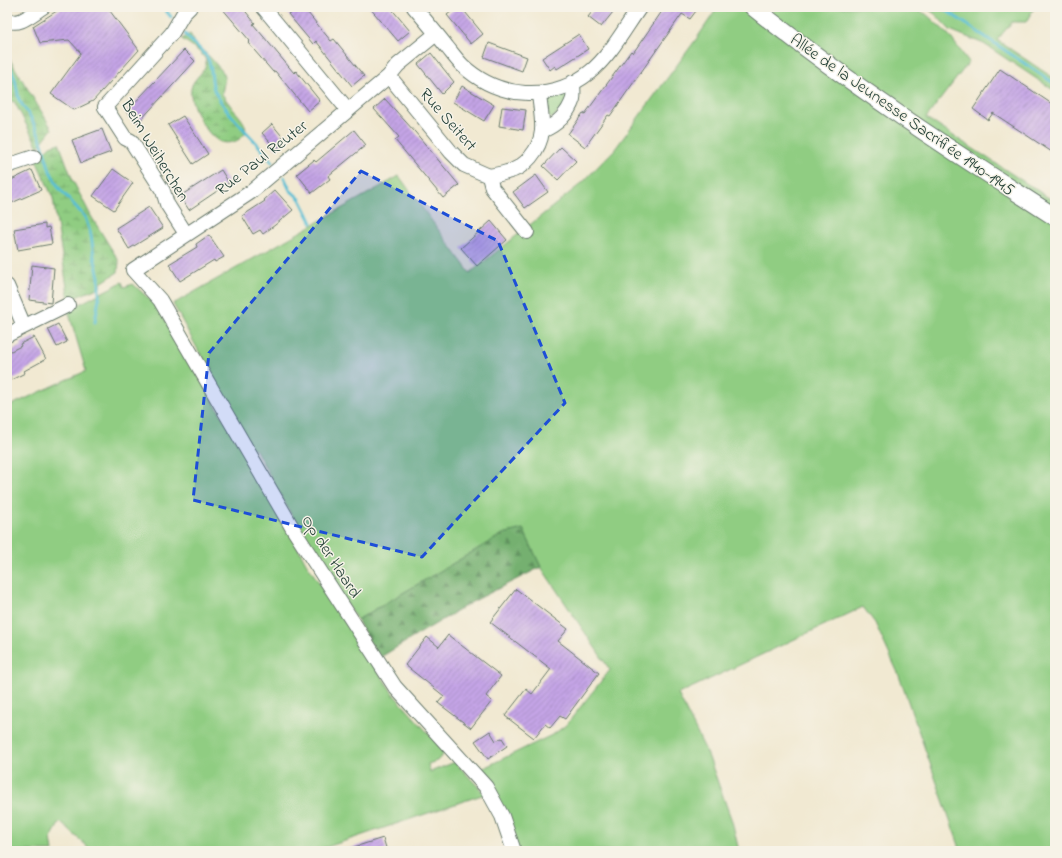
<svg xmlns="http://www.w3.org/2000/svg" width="1062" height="858" font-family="'Indie Flower',sans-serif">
<defs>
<pattern id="forest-firs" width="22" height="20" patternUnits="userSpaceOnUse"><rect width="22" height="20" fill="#74b070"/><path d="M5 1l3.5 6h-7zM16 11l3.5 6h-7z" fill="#5f905d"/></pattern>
<pattern id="wetland-marsh" width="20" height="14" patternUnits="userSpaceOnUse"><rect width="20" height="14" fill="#90cd82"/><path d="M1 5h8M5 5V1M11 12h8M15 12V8" fill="none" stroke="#75a86b"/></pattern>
<pattern id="building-hatch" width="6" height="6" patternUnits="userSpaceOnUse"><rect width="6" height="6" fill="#c5a4e6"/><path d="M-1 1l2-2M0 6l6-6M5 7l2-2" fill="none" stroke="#9f87bb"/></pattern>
</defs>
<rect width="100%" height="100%" fill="#f7f3e8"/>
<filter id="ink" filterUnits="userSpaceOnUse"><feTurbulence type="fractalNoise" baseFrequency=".025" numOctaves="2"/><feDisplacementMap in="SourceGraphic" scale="8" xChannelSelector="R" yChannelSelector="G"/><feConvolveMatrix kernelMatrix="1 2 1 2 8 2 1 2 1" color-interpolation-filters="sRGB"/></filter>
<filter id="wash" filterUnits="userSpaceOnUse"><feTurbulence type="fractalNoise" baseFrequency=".012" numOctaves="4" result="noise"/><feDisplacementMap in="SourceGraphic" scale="16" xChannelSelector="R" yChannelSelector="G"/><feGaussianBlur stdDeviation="0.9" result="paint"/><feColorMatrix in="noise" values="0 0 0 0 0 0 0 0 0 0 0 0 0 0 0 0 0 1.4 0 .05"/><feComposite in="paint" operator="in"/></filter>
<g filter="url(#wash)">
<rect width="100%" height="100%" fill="#f1e9d2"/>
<!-- green -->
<g fill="#90cd82" stroke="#58855b">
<path d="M718,7H746L763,20L773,11L775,7H909L926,14L948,34L969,62L926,118L1055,202V851H961L898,673L875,623L863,607L678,694L708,755L732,821L739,851H517L477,771L554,734L566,725L610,670L541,567L523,529L503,534L357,620L305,540L256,450L251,447L173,304L399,176L470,273L582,183L615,149L697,38Z"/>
<path d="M925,7H981L985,9L991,7H1032L1034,8L1026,22H1012L997,40L1055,79V91L984,44L950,30L935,14Z"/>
<path d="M566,94L568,96L564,107L551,119L549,117L547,104L551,99Z"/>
<path d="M122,282L124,287L133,284L157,306L285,523L306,563L394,695L445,752L437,761L428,764L430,772L455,762L485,794L315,851H186L185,849L179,851H89L86,845L60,822L51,838L53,851H7V407L86,371L68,310Z"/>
</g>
<!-- forest -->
<path fill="url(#forest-firs)" stroke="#4a7652" d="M523,529L541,567L472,602L379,658L357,620L503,534Z"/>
<!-- wetland -->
<g fill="url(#wetland-marsh)" stroke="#58855b">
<path d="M190,34L197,46L208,55L223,72L225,77L222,94C226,99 229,104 233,109C239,116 252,128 242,137C236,143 223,145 217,140C204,131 189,104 191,89C192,78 208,71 206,61C205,54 188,43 182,39Z"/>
<path d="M7,55L52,129L38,147L14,101L12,102L7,92Z"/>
<path d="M59,143L73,181L91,216L119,261L118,272L101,283L100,287L69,300L53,198L36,160L50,146Z"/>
</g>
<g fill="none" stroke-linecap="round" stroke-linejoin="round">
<!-- stream -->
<g stroke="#57bfd5" stroke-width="3">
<path d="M163,7L171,17"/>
<path d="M941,7L1055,84"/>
<path d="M185,34C191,42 204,51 208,59C213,68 210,82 215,92C229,118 255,138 272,162"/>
<path d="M7,59L15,79L19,100L31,118L40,137L50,171L59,188L85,217L91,235L94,257L99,277V298L95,322"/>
<path d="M284,177L290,190L300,199L312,223"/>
</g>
</g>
<g id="blocks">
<!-- building -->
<g fill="url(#building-hatch)">
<path d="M63,7H107L139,50L93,101L74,110L51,94L81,53L69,40L40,43L33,26Z"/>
<path d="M221,7H242L255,23L253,24L294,73L296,71L320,101L308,111L275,71L273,72L248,43L250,41Z"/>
<path d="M297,7H303L331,41L334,39L364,76L352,86L316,41L313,44L288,14Z"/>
<path d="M369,7H390L410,31L398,41Z"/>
<path d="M457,7H461L483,34L471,44L447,15Z"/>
<path d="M596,7H617L601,27L588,17Z"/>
<path d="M665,7H699L690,19L682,14L610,116L608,115L585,147L568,134L583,113L585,114L631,51L633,53Z"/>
<path d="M579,34L588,49L557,69L555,66L550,70L542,58Z"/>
<path d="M489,43L527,57L522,71L484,57Z"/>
<path d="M184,50L195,61L138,123L126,112Z"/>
<path d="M431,53L454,82L442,94L418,64Z"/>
<path d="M1000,69L1055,106V154L993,113L988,120L973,109Z"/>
<path d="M462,86L494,105L484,121L453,102Z"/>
<path d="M385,99L415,132L459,185L443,198L395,140L399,137L374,109Z"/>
<path d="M502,107L526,110L523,130L499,126Z"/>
<path d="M183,116L208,154L193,164L168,125Z"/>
<path d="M272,124L286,141L276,149L262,133Z"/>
<path d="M102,129L111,152L81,163L72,140Z"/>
<path d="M354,130L366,145L328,176L330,179L312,193L297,174L314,160L316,162Z"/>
<path d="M561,147L576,161L558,180L543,166Z"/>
<path d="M113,169L133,183L114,210L93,196Z"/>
<path d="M32,170L41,190L7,205V182Z"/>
<path d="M221,170L229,183L189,210L180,196Z"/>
<path d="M536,175L548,192L525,208L513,192Z"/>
<path d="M275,190L293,210L275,225L263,234L260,230L253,234L242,216L265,201L264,200Z"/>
<path d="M149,207L163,228L129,249L116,228Z"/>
<path d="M491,221L507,240L477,266L461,248Z"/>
<path d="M45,224V228L49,227L52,244L18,250L14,229Z"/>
<path d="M209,235L224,257L215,262L214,260L180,281L169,264L197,247L196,244Z"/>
<path d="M32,265L54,268L51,303L29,300Z"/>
<path d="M58,324L67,342L57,347L48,329Z"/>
<path d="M34,337L46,359L24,371L25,373L11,380L7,372V353L21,346L20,344Z"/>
<path d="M516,589L568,629L558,641L599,673L565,719L560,716L550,728L545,724L534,738L505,716L526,689L532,694L551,669L490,622Z"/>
<path d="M448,635L501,676L486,696L492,701L471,728L438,703L444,696L405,665L427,637L439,647Z"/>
<path d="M490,731L496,741L502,738L507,746L488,759L475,741Z"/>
<path d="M383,838L387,851H348V849Z"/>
</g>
</g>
</g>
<g filter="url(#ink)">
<use href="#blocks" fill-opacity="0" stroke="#68796b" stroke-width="1"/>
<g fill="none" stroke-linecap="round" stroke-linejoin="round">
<!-- minor casing -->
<g stroke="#68796b" stroke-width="16">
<g id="minor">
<path d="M263,7L348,110"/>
<path d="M414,7C425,20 436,33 447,47C452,53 457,60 462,65C498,99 551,103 590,72C610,56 625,28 640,7"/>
<path d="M7,19C18,28 33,13 43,7"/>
<path d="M436,34L398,65L389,76L251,192L133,270L160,300L293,529L395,687L486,787L502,816L514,851"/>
<path d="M389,76L451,152L464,165L489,176"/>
<path d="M542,131C556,125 568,114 573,99C574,94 573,87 573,82"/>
<path d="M7,166L34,157"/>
<path d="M489,176C495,175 501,174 507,172C525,168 540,150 542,131C543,120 540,105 539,94"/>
<path d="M489,176L492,188L527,232"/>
<path d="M186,234L167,204L163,191L131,141L125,138L105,107L172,33L183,14L190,7"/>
<path d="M7,286L24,326"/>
<path d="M7,335L68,305"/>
</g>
</g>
<!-- major casing -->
<g stroke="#68796b" stroke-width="19">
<path id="major" d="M753,7C849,84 952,151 1055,217"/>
</g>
<!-- minor -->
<use href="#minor" stroke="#fff" stroke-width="14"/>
<!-- major -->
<use href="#major" stroke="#fff" stroke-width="17"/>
</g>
</g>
<!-- marked area -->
<path fill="#1d4ed8" fill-opacity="0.2" stroke="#1d4ed8" stroke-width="3" stroke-dasharray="8 5" stroke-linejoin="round" d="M361,171L498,241L565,403L422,557L193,500L209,353Z"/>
<g text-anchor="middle" stroke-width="3" stroke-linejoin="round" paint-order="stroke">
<!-- street labels -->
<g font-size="17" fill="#1f3d34" stroke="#f7f3e8">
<text transform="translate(903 114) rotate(35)" y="6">Allée de la Jeunesse Sacrifiée 1940-1945</text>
<text transform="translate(449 119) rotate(49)" y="6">Rue Seitert</text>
<text transform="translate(156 150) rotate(59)" y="6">Beim Weiherchen</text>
<text transform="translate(261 157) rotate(-38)" y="6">Rue Paul Reuter</text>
<text transform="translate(332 556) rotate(57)" y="6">Op der Haard</text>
</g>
</g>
<!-- margin -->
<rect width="1062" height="858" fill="none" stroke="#f7f3e8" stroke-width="24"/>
</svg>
